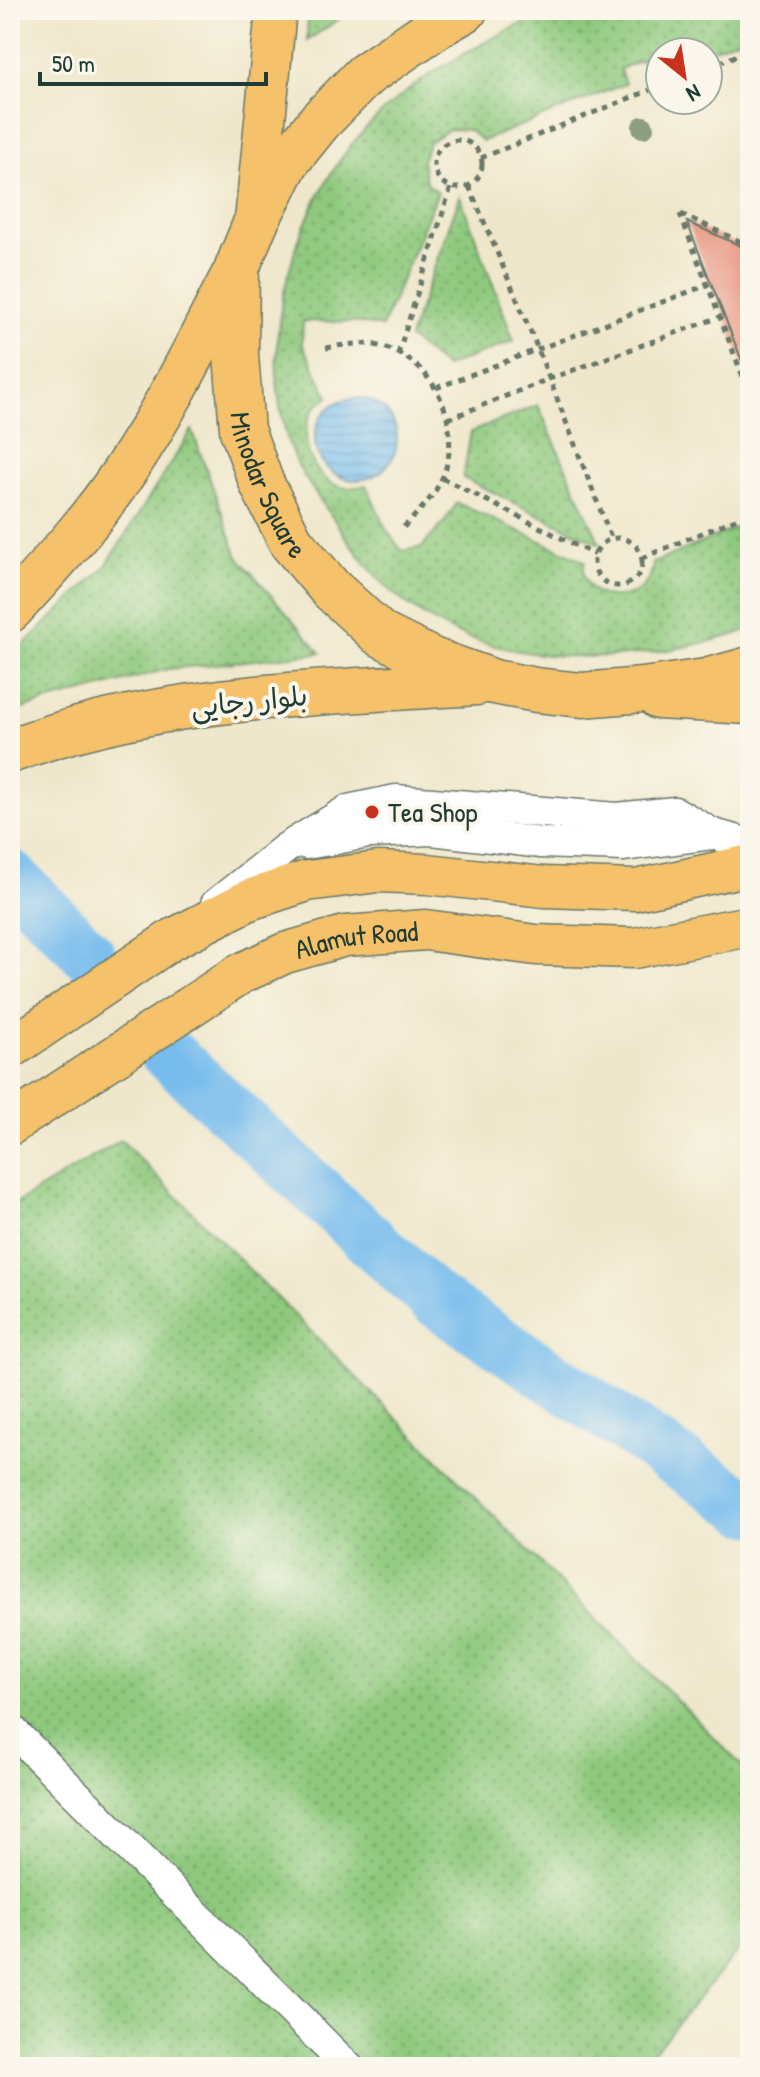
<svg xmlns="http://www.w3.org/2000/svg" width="760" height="2077" font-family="'Patrick Hand','Playpen Sans Arabic',sans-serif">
<defs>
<pattern id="grass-dots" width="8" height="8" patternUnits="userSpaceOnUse" patternTransform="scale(2)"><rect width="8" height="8" fill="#8ec97d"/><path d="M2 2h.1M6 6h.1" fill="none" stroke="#73a467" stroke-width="1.8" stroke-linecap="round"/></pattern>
<pattern id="water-rules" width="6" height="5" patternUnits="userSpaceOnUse" patternTransform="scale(2)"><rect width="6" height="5" fill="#76bced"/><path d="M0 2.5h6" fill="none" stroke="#609ac1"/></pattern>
</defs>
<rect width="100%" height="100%" fill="#fbf7ec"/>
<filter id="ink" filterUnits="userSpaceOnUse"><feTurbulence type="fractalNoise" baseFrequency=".0125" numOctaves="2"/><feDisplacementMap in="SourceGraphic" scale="16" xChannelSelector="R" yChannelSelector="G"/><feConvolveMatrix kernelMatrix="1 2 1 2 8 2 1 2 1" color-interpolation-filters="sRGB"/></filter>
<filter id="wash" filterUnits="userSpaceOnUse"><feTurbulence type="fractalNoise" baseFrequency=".006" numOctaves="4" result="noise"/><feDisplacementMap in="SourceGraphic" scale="32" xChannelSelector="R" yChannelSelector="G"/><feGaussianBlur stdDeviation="1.8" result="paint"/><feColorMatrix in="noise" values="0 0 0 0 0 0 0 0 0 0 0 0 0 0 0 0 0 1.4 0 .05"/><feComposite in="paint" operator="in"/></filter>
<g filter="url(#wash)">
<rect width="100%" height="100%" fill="#efe7cb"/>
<!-- grass -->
<g fill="url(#grass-dots)" stroke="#568358" stroke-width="2">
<path d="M308,10H352L307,41Z"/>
<path d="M549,10H750V34L705,52H671L669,48L620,69L625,84L482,141L469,130L450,129L429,142L422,161L426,182L438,192L382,327L354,322L303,321L302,344L329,397C324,400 317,404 314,409C296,434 310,479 341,487C349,489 358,487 366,485L386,529L402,551L422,547L443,524L457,503L585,561C584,566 583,570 584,575C591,607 650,606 653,563L750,522V630C654,661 523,673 433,621C388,596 365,566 337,524C319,498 297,471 288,441C256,338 294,204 367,127C417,74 485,41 549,10Z"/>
<path d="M460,196L514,341L445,367L409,338Z"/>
<path d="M538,405L600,544L463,478L471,432Z"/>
<path d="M192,430L238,557L321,653L168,669L10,712V658L105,567Z"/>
<path d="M121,1140L750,1774V1936L641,2067H10V1207Z"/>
</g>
<!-- water -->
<circle fill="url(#water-rules)" stroke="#4a7c90" stroke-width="2" cx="356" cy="439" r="41"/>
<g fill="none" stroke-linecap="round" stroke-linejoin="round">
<!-- river -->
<g stroke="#76bced" stroke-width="54">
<path d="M10,876L89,955"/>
<path d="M164,1050L435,1300L750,1509"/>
</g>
</g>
<g id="blocks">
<!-- building -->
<path fill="#e7927d" d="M687,222L750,250V363L746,371Z"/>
</g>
</g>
<g filter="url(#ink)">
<use href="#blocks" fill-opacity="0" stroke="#687869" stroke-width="2"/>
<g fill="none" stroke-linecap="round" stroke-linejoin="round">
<!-- minor casing -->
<g stroke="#687869" stroke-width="33">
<g id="minor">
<path d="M306,844L369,833L432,830L541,843L624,846L713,834"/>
<path d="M216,904L286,848L348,810L396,800L617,818L675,812L713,834L750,844"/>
<path d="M10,1728L348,2067"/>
</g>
</g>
<!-- major casing -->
<g stroke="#687869" stroke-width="43">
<g id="major">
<path d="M255,221L276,10"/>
<path d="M658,699L750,704"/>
<path d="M10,1049L171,940L249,900L307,881L378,872L427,874L544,887L636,890L750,865"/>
<path id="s1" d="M10,1125L240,974L285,953L345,936L426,930L536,945L634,948L750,926"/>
</g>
</g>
<!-- highway casing -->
<g stroke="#687869" stroke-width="47">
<g id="highway">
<path id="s2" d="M465,10L437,26L365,75L320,121L287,162L255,224L237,268L236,355L242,430L262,484L291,542L330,588L380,634L432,660L494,682L536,690L582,695L643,690L706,681L750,669"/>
<path d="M10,610C50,566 91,522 124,472C166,410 198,344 232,278"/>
<path d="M10,751C158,695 321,693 477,683"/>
</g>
</g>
<!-- path -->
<g stroke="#687869" stroke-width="5" stroke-dasharray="6 6" stroke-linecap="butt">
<path d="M708,67L750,50"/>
<circle cx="458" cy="164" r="24"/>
<path d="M481,158L660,86"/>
<path d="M469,186L537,347L612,540"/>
<path d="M680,214L745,382"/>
<path d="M681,214L750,246"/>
<path d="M326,348C342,345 359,342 375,345C434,357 464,423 443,476C434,498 417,513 401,530"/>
<path d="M398,354L451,187"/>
<path d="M436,388L707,285"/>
<path d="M448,419L549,379L720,317"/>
<path d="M442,478L595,555"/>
<circle cx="618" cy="562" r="24"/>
<path d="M642,558L750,513"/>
</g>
<!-- minor -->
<use href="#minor" stroke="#fff" stroke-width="30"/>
<!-- major -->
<use href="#major" stroke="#f5c16b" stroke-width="40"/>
<!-- highway -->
<use href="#highway" stroke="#f5c16b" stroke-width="44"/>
</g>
<!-- trees -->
<circle fill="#8c9d82" cx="643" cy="127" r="11"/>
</g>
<!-- markers -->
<circle fill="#c8321e" stroke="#fbf7ec" stroke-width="3" cx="372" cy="812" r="8"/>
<g text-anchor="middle" stroke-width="8" stroke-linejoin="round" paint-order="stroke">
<!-- street labels -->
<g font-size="28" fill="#1f3d34" stroke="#fbf7ec">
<text dy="10" stroke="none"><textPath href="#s2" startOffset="576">Minodar Square</textPath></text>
<text transform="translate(249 701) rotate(-6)" y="10">بلوار رجایی</text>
<text dy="10" stroke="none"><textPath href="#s1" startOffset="398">Alamut Road</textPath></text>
</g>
<!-- poi labels -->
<g font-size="28" fill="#1f3d34" stroke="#fbf7ec" text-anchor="start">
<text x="388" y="822">Tea Shop</text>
</g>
</g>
<!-- margin -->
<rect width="760" height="2077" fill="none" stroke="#fbf7ec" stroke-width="40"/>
<!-- north arrow -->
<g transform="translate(684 76) rotate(150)"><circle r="38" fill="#fbf7ec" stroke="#a3ada2" stroke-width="2"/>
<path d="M0-6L14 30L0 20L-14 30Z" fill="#c8321e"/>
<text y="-12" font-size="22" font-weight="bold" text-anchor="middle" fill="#1f3d34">N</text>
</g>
<!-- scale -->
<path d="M40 72v12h226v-12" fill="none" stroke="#1f3d34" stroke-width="4"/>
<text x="52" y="72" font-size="24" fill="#1f3d34" stroke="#fbf7ec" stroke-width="6" paint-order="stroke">50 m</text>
</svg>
